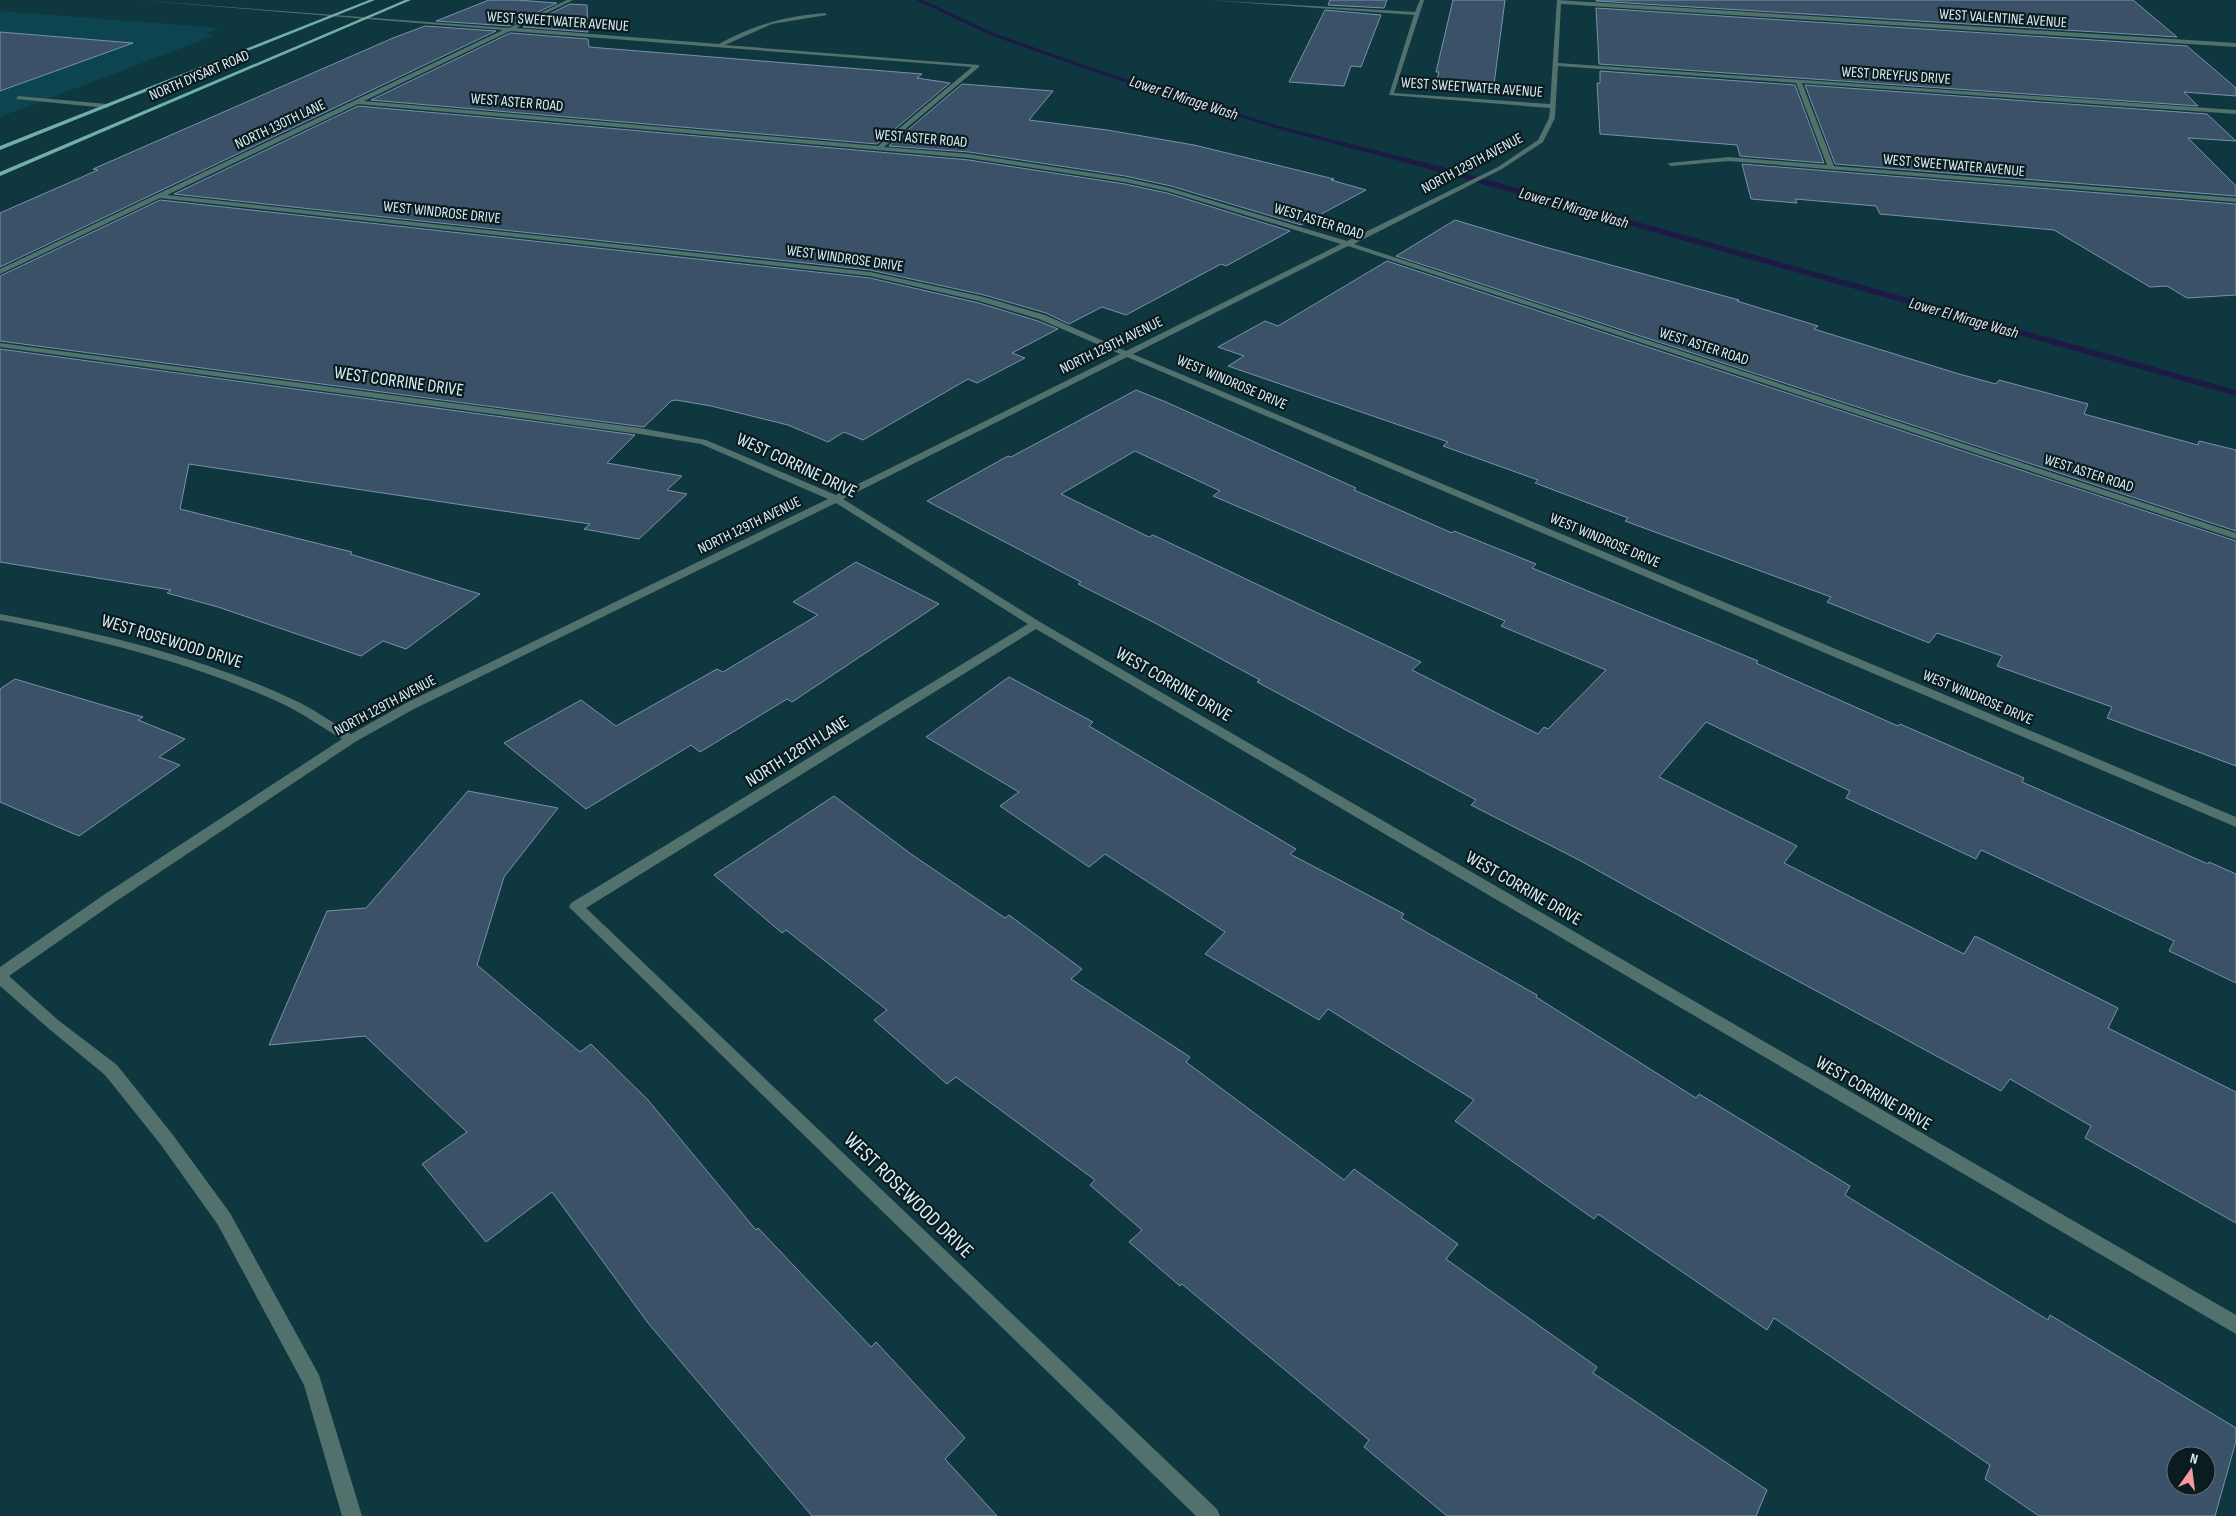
<svg xmlns="http://www.w3.org/2000/svg" width="2236" height="1516" font-family="'Sofia Sans Condensed',sans-serif">
<rect width="100%" height="100%" fill="#0e3740"/>
<!-- built -->
<path fill="#0c444f" d="M0,11L220,28L206,34L216,35L0,117Z"/>
<g fill="none" stroke-linecap="round" stroke-linejoin="round">
<!-- stream -->
<path fill="#1c1b46" fill-rule="evenodd" d="M916,0H923L996,34L1119,77L1279,126L1431,164L2236,390V396L1425,168L1275,128L1115,79L992,36Z"/>
</g>
<!-- building -->
<g fill="#3a5168" stroke="#7992ab" fill-rule="evenodd">
<path d="M489,0H517L557,3L509,26L436,21Z"/>
<path d="M1330,0H1387L1384,8L1328,5Z"/>
<path d="M1453,0H1505L1493,92L1435,87L1439,72H1436Z"/>
<path d="M1596,0H2133L2177,37L1596,1Z"/>
<path d="M570,4L587,5L588,32L523,27Z"/>
<path d="M1596,8L2187,46L2236,88V96L2184,92L2198,106L1599,64Z"/>
<path d="M1325,10L1381,15L1361,67L1351,66L1344,86L1289,82Z"/>
<path d="M425,26L496,31L0,267V213L98,170L93,169L393,38Z"/>
<path d="M0,32L133,43L0,91Z"/>
<path d="M510,33L588,39L589,47L922,74L917,78L950,83L877,144L371,100Z"/>
<path d="M1600,71L1795,85L1824,163L1740,156L1737,145L1600,134L1597,83H1600Z"/>
<path d="M962,84L1053,91L1029,120L1107,130L1194,145L1334,179L1331,180L1366,190L1301,225L1171,186L1125,176L969,152L889,146Z"/>
<path d="M1805,85L2207,114L2236,141L2188,138L2236,186V196L1835,164Z"/>
<path d="M358,106L969,160L1125,184L1167,193L1290,231L1226,266L1221,264L1126,315L1102,307L1069,324L1046,313L984,295L870,270L174,194Z"/>
<path d="M1742,164L2236,204V295L2187,298L2167,286L2150,287L2054,230L1880,214L1876,206L1795,199L1797,203L1751,199Z"/>
<path d="M160,200L870,278L979,303L1038,321L1058,329L1012,353L1025,358L977,383L968,379L863,440L844,432L828,442L788,425L711,406L676,400L671,401L644,427L0,341V276Z"/>
<path d="M1455,220L1545,247L1739,300L1737,301L1818,326L1814,329L1959,374L1996,384L1999,380L2088,404L2084,414L2198,445L2199,441L2236,450V531L1396,256Z"/>
<path d="M1387,261L2236,541V766L2107,718L2112,707L1997,666L2002,656L1937,633L1929,643L1827,602L1831,597L1625,521L1628,518L1535,483L1538,480L1443,446L1448,442L1228,366L1244,356L1218,347L1265,321L1278,326Z"/>
<path d="M0,349L635,435L607,463L682,476L667,490L687,494L639,539L584,529L590,524L189,464L180,509L352,552L350,554L480,594L406,649L383,641L361,656L218,607L167,593L171,590L0,562Z"/>
<path d="M1136,390L1166,402L1356,488L1354,490L1452,533L1454,531L1536,564L1532,568L1758,661L1756,663L1898,726L1900,724L2024,778L2022,782L2208,864L2209,862L2236,874V983L2169,951L2174,941L1981,850L1976,859L1846,798L1850,791L1706,722L1659,777L1797,846L1784,863L1964,954L1975,936L2118,1008L2108,1028L2236,1092V1223L2085,1138L2091,1126L2010,1079L2001,1091L1739,949L1579,860L1471,805L1476,800L1257,682L1260,680L1155,623L1078,584L1081,582L927,501L1008,456L1011,457ZM1135,451L1220,491L1213,496L1505,621L1501,626L1606,670L1548,729L1544,727L1538,734L1412,670L1421,662L1153,535L1149,537L1061,494Z"/>
<path d="M856,562L939,604L792,702L787,699L700,752L691,745L586,809L504,743L581,700L616,726L717,669L723,672L818,615L793,602Z"/>
<path d="M1009,677L1093,722L1089,726L1296,849L1290,854L1404,914L1401,918L1537,995L1536,997L1696,1098L1699,1094L1850,1186L1845,1195L2048,1320L2050,1315L2236,1428V1441L2215,1516H2039L1985,1479L1990,1465L1774,1318L1767,1330L1598,1214L1594,1219L1455,1121L1474,1100L1328,1009L1319,1020L1205,954L1225,932L1105,854L1089,867L1000,806L1019,792L926,737ZM2176,1456H2206V1486H2176Z"/>
<path d="M15,679L143,717L138,720L185,739L159,757L180,765L79,836L0,802V689Z"/>
<path d="M468,791L558,808L504,877L477,965L580,1052L591,1044L648,1100L756,1230L758,1228L871,1347L876,1342L965,1438L945,1459L997,1516H812L648,1323L552,1192L486,1242L422,1164L467,1132L365,1036L269,1045L327,911L366,908Z"/>
<path d="M834,796L911,854L1005,918L1009,915L1082,969L1071,979L1190,1057L1186,1062L1344,1180L1354,1169L1458,1244L1446,1259L1597,1367L1593,1373L1767,1490L1756,1516H1447L1364,1447L1369,1440L1182,1284L1180,1286L1129,1242L1142,1230L1090,1185L1095,1180L956,1077L947,1084L874,1020L887,1010L786,930L782,933L714,875Z"/>
</g>
<g fill="none" stroke-linecap="round" stroke-linejoin="round">
<!-- minor -->
<g fill="#53716c" fill-rule="evenodd">
<path d="M135,0L509,28L567,0H573L516,28L719,44C753,25 786,16 825,13L827,15L772,24L725,45L979,65V67L884,147L969,154L1125,178L1170,188L1347,241L1498,167L1538,140L1549,118L1550,108L1389,95L1414,15L1208,0L1415,12L1420,0H1424L1394,93L1550,104L1557,0L2236,43V47L1561,4L1558,63L2236,110V114L1802,83L1834,166L2236,198V202L1729,161L1671,166L1668,164L1669,163L1729,157L1827,165L1796,83L1558,66L1555,118L1543,142L1502,169L1354,244L2236,533V539L1348,246L1133,354L2236,817V827L1127,357L843,499L1040,622L2236,1315V1334L1036,629L586,908L1217,1509L1220,1516H1196L569,907L571,903L1028,624L836,503L414,709L355,742L115,902L9,976L58,1020L117,1065L173,1135L230,1213L319,1375L362,1516H342L304,1385L218,1225L161,1145L105,1075L48,1028L0,986V967L105,894L342,739C323,728 304,714 283,704C194,663 96,639 0,620V614C97,632 202,657 292,699C312,708 332,722 351,734L406,703L828,499L701,444L640,434L0,347V343L640,428L706,440L836,495L1120,354L1039,319L979,301L870,276L160,198L0,274V269L503,30ZM510,31L972,67L878,146L364,101ZM358,104L969,158L1125,182L1167,191L1341,244L1126,351L1045,315L984,297L870,272L167,195Z"/>
<path d="M18,96L107,104L110,106L107,108L16,99Z"/>
</g>
<!-- major -->
<g fill="#70b0a7" fill-rule="evenodd">
<path d="M369,0H375L0,150V146Z"/>
<path d="M405,0H411L0,176V172Z"/>
</g>
</g>
<g text-anchor="middle" stroke-width="4.5" stroke-linejoin="round" paint-order="stroke">
<!-- far-street labels -->
<g font-size="15" fill="#daeff5" stroke="#0b1c20">
<text transform="translate(2003 18) rotate(4)" y="5">WEST VALENTINE AVENUE</text>
<text transform="translate(558 21) rotate(4)" y="5">WEST SWEETWATER AVENUE</text>
<text transform="translate(199 75) rotate(-23)" y="5">NORTH DYSART ROAD</text>
<text transform="translate(1896 75) rotate(4)" y="5">WEST DREYFUS DRIVE</text>
<text transform="translate(1472 87) rotate(4)" y="5">WEST SWEETWATER AVENUE</text>
<text transform="translate(517 102) rotate(5)" y="5">WEST ASTER ROAD</text>
<text transform="translate(280 124) rotate(-25)" y="5">NORTH 130TH LANE</text>
<text transform="translate(921 138) rotate(5)" y="5">WEST ASTER ROAD</text>
<text transform="translate(1472 163) rotate(-28)" y="5">NORTH 129TH AVENUE</text>
<text transform="translate(1954 165) rotate(5)" y="5">WEST SWEETWATER AVENUE</text>
<text transform="translate(442 212) rotate(6)" y="5">WEST WINDROSE DRIVE</text>
<text transform="translate(1319 221) rotate(17)" y="5">WEST ASTER ROAD</text>
<text transform="translate(845 258) rotate(8)" y="5">WEST WINDROSE DRIVE</text>
<text transform="translate(1111 345) rotate(-26)" y="5">NORTH 129TH AVENUE</text>
<text transform="translate(1704 346) rotate(18)" y="5">WEST ASTER ROAD</text>
<text transform="translate(1232 382) rotate(23)" y="5">WEST WINDROSE DRIVE</text>
<text transform="translate(2089 473) rotate(18)" y="5">WEST ASTER ROAD</text>
<text transform="translate(749 525) rotate(-26)" y="5">NORTH 129TH AVENUE</text>
<text transform="translate(1605 540) rotate(23)" y="5">WEST WINDROSE DRIVE</text>
<text transform="translate(1978 697) rotate(23)" y="5">WEST WINDROSE DRIVE</text>
<text transform="translate(385 705) rotate(-28)" y="5">NORTH 129TH AVENUE</text>
</g>
<!-- far-water labels -->
<g font-size="16" font-style="italic" fill="#dfe1f1" stroke="#0b1c20">
<text transform="translate(1184 97) rotate(18)" y="6">Lower El Mirage Wash</text>
<text transform="translate(1574 207) rotate(16)" y="6">Lower El Mirage Wash</text>
<text transform="translate(1964 317) rotate(16)" y="6">Lower El Mirage Wash</text>
</g>
<!-- street labels -->
<g font-size="18" fill="#daeff5" stroke="#0b1c20">
<text transform="translate(399 381) rotate(8)" y="6">WEST CORRINE DRIVE</text>
<text transform="translate(797 465) rotate(25)" y="6">WEST CORRINE DRIVE</text>
<text transform="translate(172 641) rotate(17)" y="6">WEST ROSEWOOD DRIVE</text>
<text transform="translate(1174 684) rotate(30)" y="6">WEST CORRINE DRIVE</text>
<text transform="translate(797 751) rotate(-32)" y="6">NORTH 128TH LANE</text>
<text transform="translate(1524 888) rotate(30)" y="6">WEST CORRINE DRIVE</text>
<text transform="translate(1874 1093) rotate(30)" y="6">WEST CORRINE DRIVE</text>
</g>
<!-- near-street labels -->
<g font-size="21" fill="#daeff5" stroke="#0b1c20">
<text transform="translate(909 1195) rotate(44)" y="7">WEST ROSEWOOD DRIVE</text>
</g>
</g>
<!-- north arrow -->
<g transform="translate(2191 1471) rotate(14)"><circle r="24" fill="#0b1c20" stroke="#5e7075"/>
<path d="M0-4L9 19L0 12L-9 19Z" fill="#f49aa0"/>
<text y="-8" font-size="14" font-weight="bold" text-anchor="middle" fill="#daeff5">N</text>
</g>
</svg>
